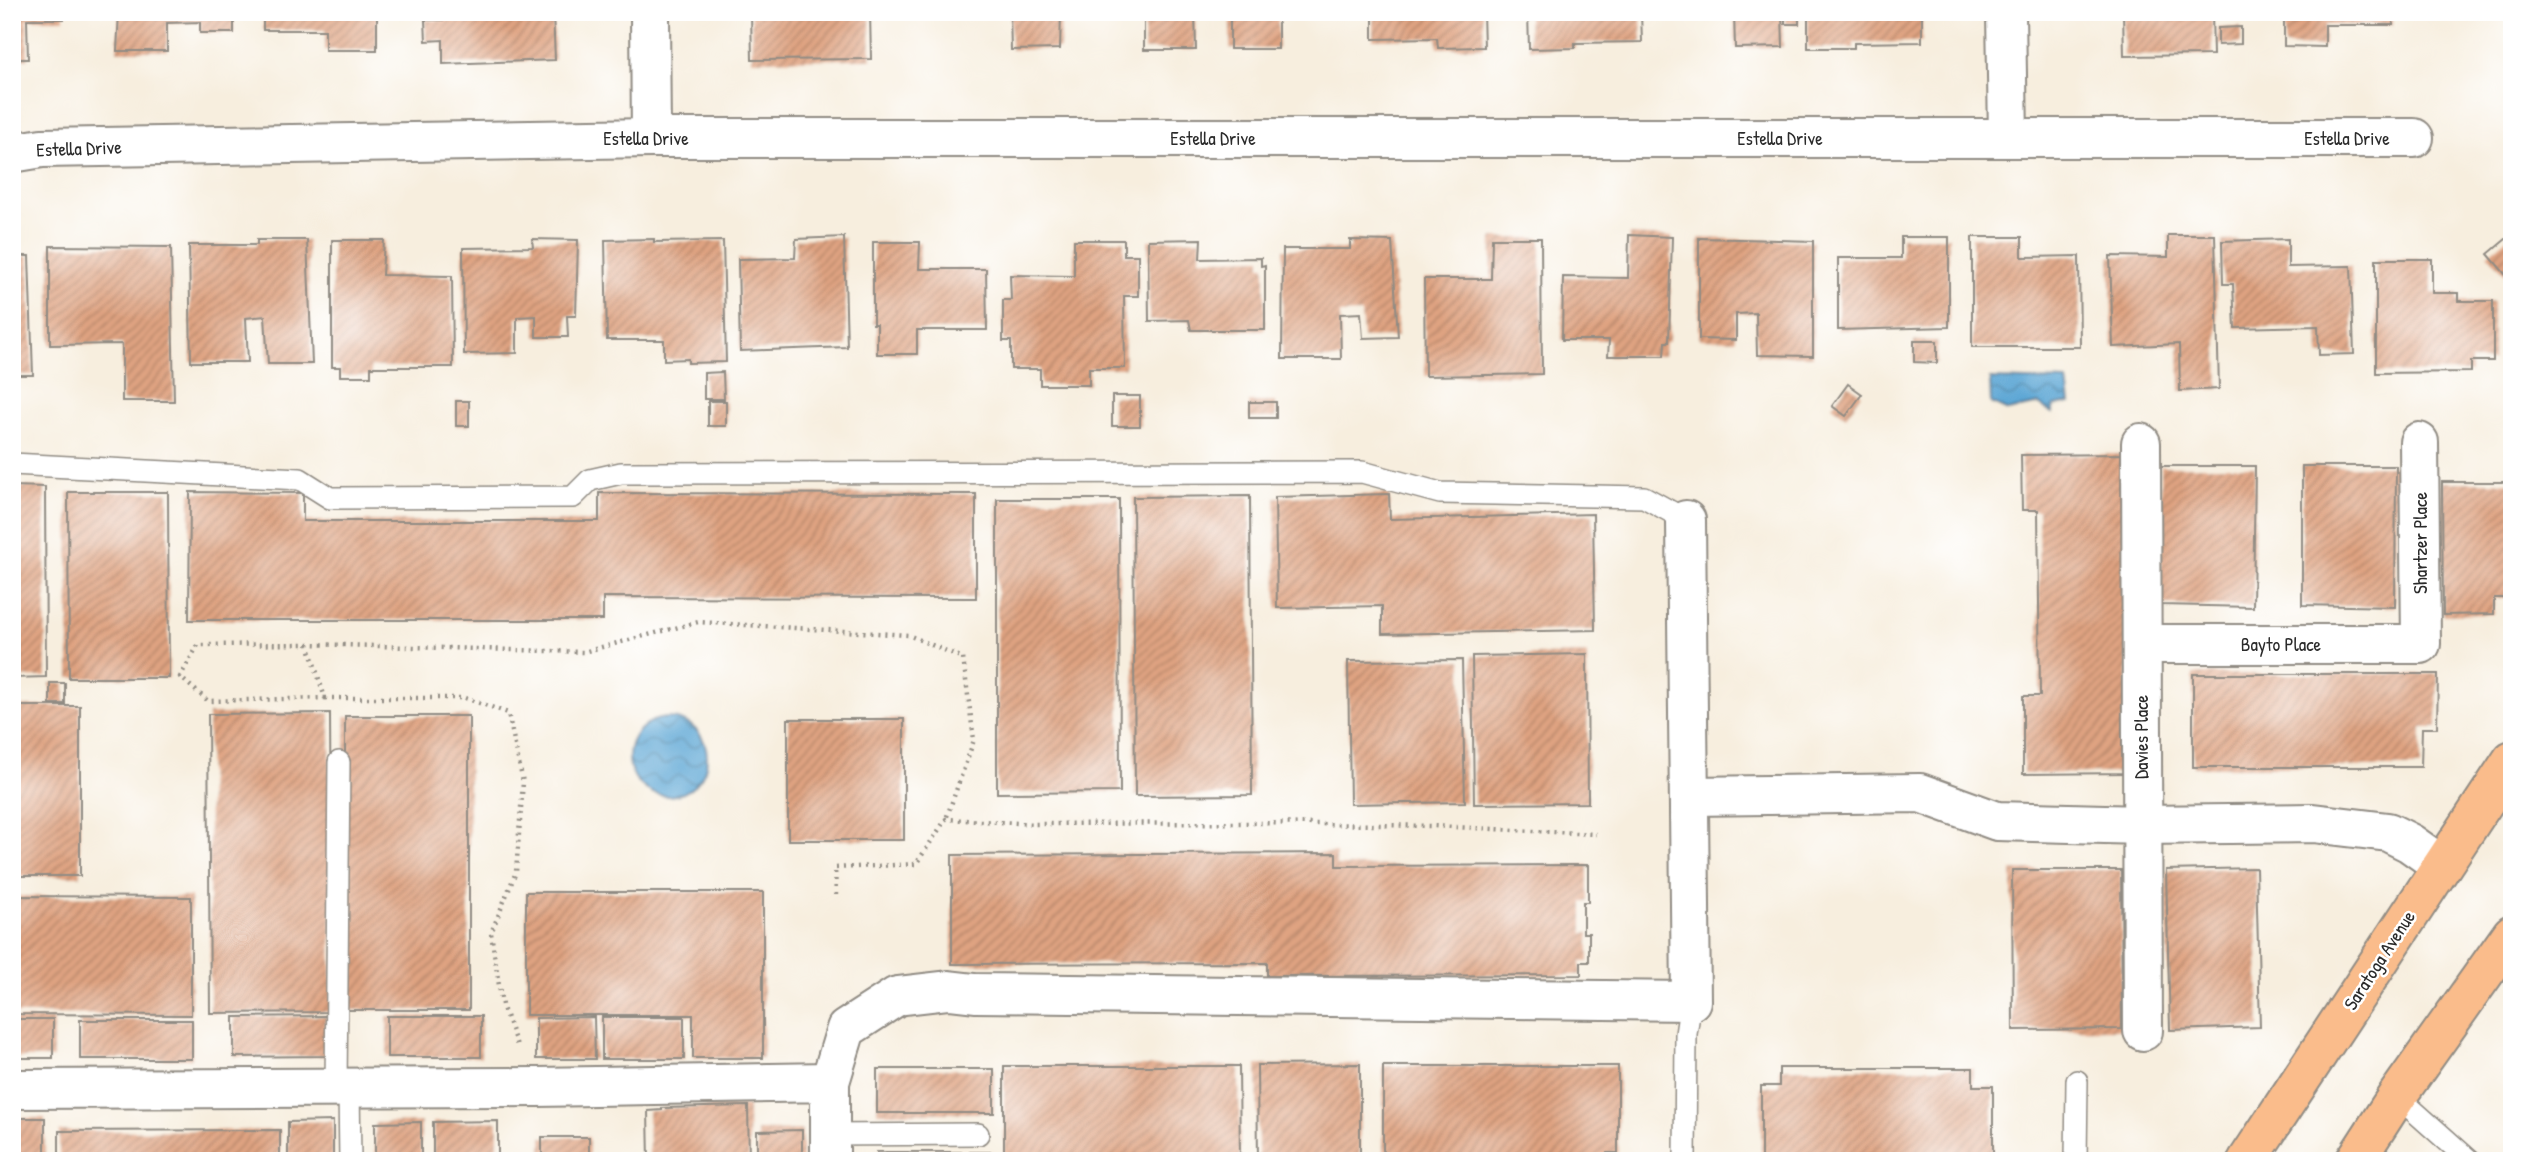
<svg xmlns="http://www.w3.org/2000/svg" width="2524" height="1173" font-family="'Patrick Hand',sans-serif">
<defs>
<pattern id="water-waves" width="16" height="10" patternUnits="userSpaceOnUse" patternTransform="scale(1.75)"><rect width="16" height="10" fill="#5ca6d4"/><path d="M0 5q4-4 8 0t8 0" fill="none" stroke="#4c87ac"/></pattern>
<pattern id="building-hatch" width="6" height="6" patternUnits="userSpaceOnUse" patternTransform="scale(1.75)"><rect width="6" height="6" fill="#dfa381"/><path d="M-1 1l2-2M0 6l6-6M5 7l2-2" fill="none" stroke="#b5856a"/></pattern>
</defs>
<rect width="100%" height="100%" fill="#fff"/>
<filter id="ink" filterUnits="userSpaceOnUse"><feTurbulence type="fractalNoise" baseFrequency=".0143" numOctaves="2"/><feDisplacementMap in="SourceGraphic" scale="14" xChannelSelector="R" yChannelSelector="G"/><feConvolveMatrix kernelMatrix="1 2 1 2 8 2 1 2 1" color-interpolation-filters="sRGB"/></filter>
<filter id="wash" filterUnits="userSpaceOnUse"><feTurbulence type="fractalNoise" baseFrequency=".00686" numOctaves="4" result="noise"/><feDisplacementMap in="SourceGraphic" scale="28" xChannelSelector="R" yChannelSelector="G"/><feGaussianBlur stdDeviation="1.57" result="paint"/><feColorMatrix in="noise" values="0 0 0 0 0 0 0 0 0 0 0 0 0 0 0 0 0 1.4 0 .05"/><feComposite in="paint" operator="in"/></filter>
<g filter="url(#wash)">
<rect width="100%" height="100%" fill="#f7eede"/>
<!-- water -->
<g fill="url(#water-waves)" stroke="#446880" stroke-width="2">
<path d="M1990,379L2067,381L2070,403L2054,406L2052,413L2039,404L2008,411L1991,403Z"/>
<circle cx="668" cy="757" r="39"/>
</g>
<g id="blocks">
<!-- building -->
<g fill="url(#building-hatch)">
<path d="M12,12H64V19H27L28,59H12Z"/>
<path d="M119,12H234V33H200V22L167,23V51H117Z"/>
<path d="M263,12H377V50H325V30H263Z"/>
<path d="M443,12H553L555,60L443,64V40L426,41L425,20H443Z"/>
<path d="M751,12H870L871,59L752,60Z"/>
<path d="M1010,12H1061L1060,49L1011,50Z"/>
<path d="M1144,12H1195L1196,50H1144Z"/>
<rect x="1230" y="12" width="48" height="37"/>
<path d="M1373,12H1483L1484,47L1438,48L1437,38L1373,39Z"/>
<path d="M1528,12H1641L1642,42L1575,43V48L1529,49Z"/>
<path d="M1734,12H1782L1783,47L1735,48Z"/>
<rect x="1785" y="12" width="14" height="12"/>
<path d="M1808,12H1922V42L1854,43V48H1808Z"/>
<path d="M2123,12H2212L2213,55L2124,56Z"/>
<path d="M2284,12H2393V25H2325V47L2284,46Z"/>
<path d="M2241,27V44L2218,45V28Z"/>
<path d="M2512,234V282L2488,254Z"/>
<path d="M1629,235L1672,237L1669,342H1665L1664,356H1608L1609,340H1562L1563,277L1628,278Z"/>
<path d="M2168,235H2215L2219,389L2180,391L2179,344L2113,347L2110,256L2168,257Z"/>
<path d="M844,237L847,347L740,351L738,259L795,258L796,239Z"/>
<path d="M1901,237H1949V327L1838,330V258H1901Z"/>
<path d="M1972,237H2022V257L2079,256L2080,347H1972Z"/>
<path d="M1492,238H1541L1542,374L1425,376L1424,279H1491Z"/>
<path d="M1699,238L1813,241V356L1757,355L1756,313L1736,314V340L1699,339Z"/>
<path d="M532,239L578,240L576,316H567L568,337H536V316L517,317V353L464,354L463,248L533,247Z"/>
<path d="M654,239V242L723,241L726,362L688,363V359L664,360V340H607L605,240Z"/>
<path d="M1201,239L1200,259L1261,258V266L1265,265V330H1191L1189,320L1149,321L1148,240Z"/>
<path d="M2288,239V267L2351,266L2354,354L2319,355L2318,326L2235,328L2233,284H2223L2222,241Z"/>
<path d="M257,240H307L312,364H268L265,316L246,318L248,362H191L189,245H257Z"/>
<path d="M332,240H384L382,275L452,276L453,367H371V376H340V367H332Z"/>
<path d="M1074,240H1124V255H1138V296H1124L1125,368H1089V385H1040V369H1011V341H1003V300H1011L1010,275L1074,276Z"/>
<path d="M1350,240L1392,241L1398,337L1363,338L1361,313L1340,314L1341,359H1282L1283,249H1350Z"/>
<path d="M873,242H920L919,269H986L987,330H917V354H877V324H873Z"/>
<path d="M50,246L171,247L174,401H122V344L50,345Z"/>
<path d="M12,256H29L33,375H12Z"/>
<path d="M2376,259H2432V293H2458V301H2493V361H2471V372L2376,373Z"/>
<path d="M1914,341H1937V363L1914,362Z"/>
<path d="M723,372L724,399H704V373Z"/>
<path d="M1848,384L1862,394L1846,416L1832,406Z"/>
<rect x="1112" y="396" width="28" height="30"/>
<rect x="456" y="401" width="13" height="25"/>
<rect x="708" y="401" width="18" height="25"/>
<rect x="1249" y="402" width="27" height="16"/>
<path d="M2125,454L2129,773L2023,774V696H2040L2038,510H2022L2021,455Z"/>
<path d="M2161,466H2255L2253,607L2161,605Z"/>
<path d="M2302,466H2396L2395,607L2302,605Z"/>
<path d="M2442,482H2512V598H2494V614L2443,615Z"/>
<path d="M12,486L45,487L46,677L12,678Z"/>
<path d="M68,492H168L169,678H69Z"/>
<path d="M190,492L303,493V521H599V493L976,494V598L603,597V620H189Z"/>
<path d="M1389,494L1390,519L1593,514L1595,630L1382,634V606L1277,608L1275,497Z"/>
<path d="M1250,496L1252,795L1135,796L1133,497Z"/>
<path d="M997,499H1119L1120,792L997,793Z"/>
<path d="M1587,654L1588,803L1474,804L1472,656Z"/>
<path d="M1462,660L1465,802L1350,804L1348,661Z"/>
<path d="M2193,674H2438L2437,728H2422L2421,767H2193Z"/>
<rect x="50" y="683" width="15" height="21"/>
<rect x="12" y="706" width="68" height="170"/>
<path d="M330,713L332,1012L210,1013L208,714Z"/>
<rect x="345" y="716" width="124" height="294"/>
<rect x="788" y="719" width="116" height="121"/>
<path d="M1336,853V866L1588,865V902H1583V933H1589V962H1581V975L1267,976V963L952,964V855Z"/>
<path d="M2256,868L2260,1027L2170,1030L2166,870Z"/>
<path d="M2012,870H2121L2122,1029L2013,1030Z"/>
<path d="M526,892H763V1058H693V1015H526Z"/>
<path d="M12,896L191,897V1015L12,1014Z"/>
<path d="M326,1016L327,1056L234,1057V1017Z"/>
<rect x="387" y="1016" width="94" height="41"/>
<path d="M594,1017L595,1059H536V1018Z"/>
<rect x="602" y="1017" width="82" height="42"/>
<rect x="12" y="1019" width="41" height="39"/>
<rect x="80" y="1020" width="112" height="39"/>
<path d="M1360,1064V1161H1258L1257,1065Z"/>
<path d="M1004,1066H1239L1240,1161H1004Z"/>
<path d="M1383,1066H1618V1153H1607V1161H1383Z"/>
<path d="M1779,1068H1973V1086H1993V1161H1761V1086H1779Z"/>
<rect x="877" y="1069" width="117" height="44"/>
<path d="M748,1106L749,1161H649L648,1111L662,1110V1108Z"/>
<rect x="12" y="1118" width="33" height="43"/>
<path d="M333,1121V1161H288V1122Z"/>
<path d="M498,1121V1161H433V1122Z"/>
<path d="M421,1122V1161H375V1123Z"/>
<path d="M280,1130V1161H59V1131Z"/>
<path d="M802,1130V1161H757V1131Z"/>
<rect x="542" y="1137" width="47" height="24"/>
<rect x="877" y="1152" width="116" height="9"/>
</g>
</g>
</g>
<g filter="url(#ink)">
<use href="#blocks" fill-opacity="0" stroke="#918c84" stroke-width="2"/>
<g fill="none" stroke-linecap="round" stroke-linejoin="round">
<!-- lane casing -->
<g stroke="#918c84" stroke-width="24">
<g id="lane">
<path d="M12,464L300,479L330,498L573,497L590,480L621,473L1362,472L1440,493L1644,497L1686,520"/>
<path d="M336,1088L339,762"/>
<path d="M349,1088L350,1161"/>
<path d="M2397,1096L2470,1161"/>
<path d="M830,1135L978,1134"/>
<path d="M1685,1161L1686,1034L1691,1001"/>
<path d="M2076,1161L2077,1081"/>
</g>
</g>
<!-- street casing -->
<g stroke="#918c84" stroke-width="42">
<g id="street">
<path d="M650,12L651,138"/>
<path d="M2006,12L2008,138"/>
<path d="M12,153L42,148L651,138H2414"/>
<path d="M2141,443L2143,1031"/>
<path d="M2142,644H2421L2419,442"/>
<path d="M1690,796L1920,793L1997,821L2141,825L2313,823L2388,832L2410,843L2441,865"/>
<path d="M830,1082L846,1029L897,996L949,990L975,993L1691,1001L1686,520"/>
<path d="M12,1089L537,1087L830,1082V1161"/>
</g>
</g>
<!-- primary casing -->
<g stroke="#918c84" stroke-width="42">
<g id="primary">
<path d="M2247,1161L2512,760"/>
<path d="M2355,1161L2397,1096L2512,934"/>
</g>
</g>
<!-- path -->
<g stroke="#918c84" stroke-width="4.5" stroke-dasharray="2 5" stroke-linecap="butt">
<path d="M308,644L325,698L208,701L180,677L198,645L308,644L583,652L698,622L908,635L963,658L974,740L946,819"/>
<path d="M325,698H465L508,713L523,782L516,872L491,933L502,1005L518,1048"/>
<path d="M836,895L835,868L916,864L946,819L1035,824L1259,823L1433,826L1596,834"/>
</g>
<!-- lane -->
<use href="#lane" stroke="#fff" stroke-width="21"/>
<!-- street -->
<use href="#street" stroke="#fff" stroke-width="38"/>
<!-- primary -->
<use href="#primary" stroke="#fabc8b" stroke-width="38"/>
</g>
</g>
<g text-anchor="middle" stroke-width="5" stroke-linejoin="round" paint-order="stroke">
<!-- street labels -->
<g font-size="19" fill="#2b2b2b" stroke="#fff">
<text x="646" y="145">Estella Drive</text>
<text x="1213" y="145">Estella Drive</text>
<text x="1780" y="145">Estella Drive</text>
<text x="2347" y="145">Estella Drive</text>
<text transform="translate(79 148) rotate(-2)" y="7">Estella Drive</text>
<text transform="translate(2420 543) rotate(-90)" y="7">Shartzer Place</text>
<text x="2281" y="651">Bayto Place</text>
<text transform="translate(2141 737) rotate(-90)" y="7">Davies Place</text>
<text transform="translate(2379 960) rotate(-57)" y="7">Saratoga Avenue</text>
</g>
</g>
<!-- margin -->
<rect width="2524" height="1173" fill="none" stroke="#fff" stroke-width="42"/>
</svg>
